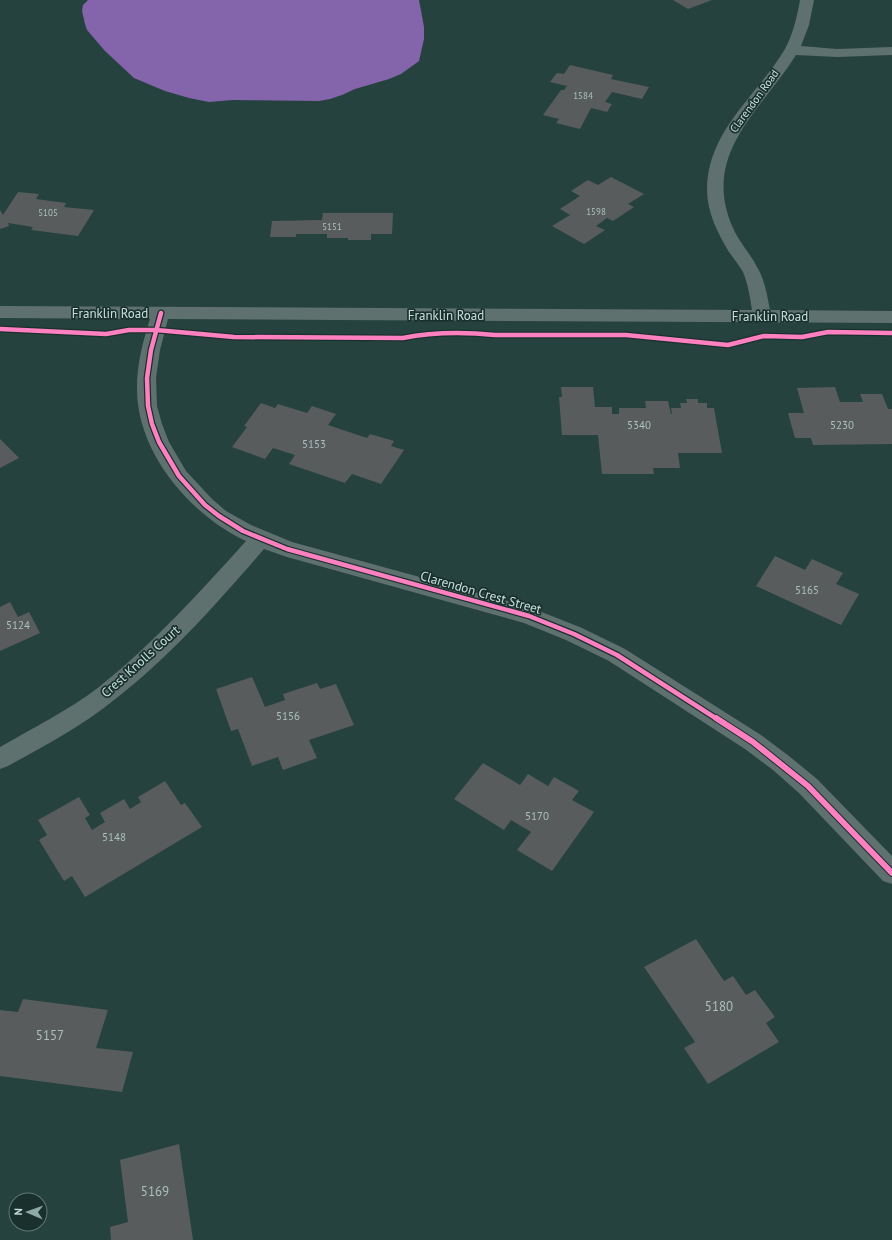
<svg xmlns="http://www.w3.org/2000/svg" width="892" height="1240" font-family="'PT Sans',sans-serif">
<rect width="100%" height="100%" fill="#26423f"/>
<!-- water -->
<path fill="#8464ab" d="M88,0H419L424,27V39L419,61L401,74L389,79L355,89L342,95L330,99L319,101L233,100L209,102L189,98L165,91L134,78L105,51L87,30L85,24L82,11L83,5Z"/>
<!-- building -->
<g fill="#585c5c">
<path d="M673,0H712L688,9Z"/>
<path d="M570,65L613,75L611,79L649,87L642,99L612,92L605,102L612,104L607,112L591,108L580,129L556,123L559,119L543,115L561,90H564L567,86L550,82L557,73L564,74Z"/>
<path d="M611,177L644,194L628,204L634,207L613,221L607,218L596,226L605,230L584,244L552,226L570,215L560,209L580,196L571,191L588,180L598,185Z"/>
<path d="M18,192L39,194L36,199L66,203L64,207L94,210L78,236L31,230L33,227L8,223L9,226L0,229V210L3,215Z"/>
<path d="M323,213H393L392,234H371V240H348V238H327V234H296V237H270L272,221L322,220Z"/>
<path d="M561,387H593L595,407H612V414H619V408H646L645,401H668L671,414H672L671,408H681L680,403H687L686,399H698V403H707V408H714L722,453H678L680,468H653L654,474H602L598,435H562L559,397H562Z"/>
<path d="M835,387L840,402H863L860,394H882L888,409H892V444L813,445L811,438H795L788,413H804L797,388Z"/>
<path d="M261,403L275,408L278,404L307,413L312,406L336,414L328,425L367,438L370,434L394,441L391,446L404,450L381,484L352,474L345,483L289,464L295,455L273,448L265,459L232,447L247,427L244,426Z"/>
<path d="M0,439L19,458L0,468Z"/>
<path d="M775,556L805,570L812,559L843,573L836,584L859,594L841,625L756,586Z"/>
<path d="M10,602L18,617L29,612L40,633L0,651V607Z"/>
<path d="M252,677L265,707L285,700L283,694L317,683L320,689L336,684L354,725L309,740L317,758L283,770L278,757L252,766L238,729L231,731L216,689Z"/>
<path d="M483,763L520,785L528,774L548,786L554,777L579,791L572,800L594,812L552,871L517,850L531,832L511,820L504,830L454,799Z"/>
<path d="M165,781L181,805L185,803L202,827L85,897L72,876L64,881L39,840L47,835L38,820L79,797L90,815L85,818L92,830L105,822L100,813L124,799L130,809L141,802L138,797Z"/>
<path d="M696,939L724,981L733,976L746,995L755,990L775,1017L766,1023L779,1042L708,1084L684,1048L695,1042L644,967Z"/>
<path d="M23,999L108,1010L96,1048L133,1052L122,1092L0,1076V1010L18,1012Z"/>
<path d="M179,1144L193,1240H111L110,1227L128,1222L120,1160Z"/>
</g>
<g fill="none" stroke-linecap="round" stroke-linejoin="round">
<!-- minor -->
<path fill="#5e716f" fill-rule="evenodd" d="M800,0H814L809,25L801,46L837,49L892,47V55L837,57L796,55C761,111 700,154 733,228C739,242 750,253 757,267C765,280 767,295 770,310L892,311V323L168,319L160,350L156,378L157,406L162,424L169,442L186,471L212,499L226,511L251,525L292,542L529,607L582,628L625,649L761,735L789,756L817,779L892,856V884L883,881L799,793L773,770L745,749L609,661L566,640L524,623L287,557L264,549C218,602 170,657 114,700C82,726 44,746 8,766L0,769V747C33,728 69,710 99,687C153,644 200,592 246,541C190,515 136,452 137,387C137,364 143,341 150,319L0,318V306L752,310C750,297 748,284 743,272C739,265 734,259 729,252C718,234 707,212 707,190C707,131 757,96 785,49C793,34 797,17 800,0Z"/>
<!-- cycleway-far1 casing -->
<g stroke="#1a302d" stroke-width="7">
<g id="cycleway-far1">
<path d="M161,313L151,350L147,378L148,406L152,424L159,442L179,476L205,505L219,516L243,531L287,549L529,616L574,634L617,655L717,719"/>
<path d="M0,329L106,334L129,330H156L234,337L403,338C433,332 464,332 495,335H626L728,345L764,336L802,337L828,332L892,333"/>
</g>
</g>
<!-- cycleway casing -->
<g stroke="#1a302d" stroke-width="8">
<path id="cycleway" d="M716,718L753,742L808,786L892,873"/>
</g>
<!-- cycleway-far1 -->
<use href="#cycleway-far1" stroke="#ff80c0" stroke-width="4.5"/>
<!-- cycleway -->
<use href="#cycleway" stroke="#ff80c0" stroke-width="6"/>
</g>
<g text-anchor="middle" stroke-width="3.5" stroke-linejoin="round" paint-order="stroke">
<!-- far-number labels -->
<g font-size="9" fill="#aac0bd">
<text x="583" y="99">1584</text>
<text x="596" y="215">1598</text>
<text x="48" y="216">5105</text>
<text x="332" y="230">5151</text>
</g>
<!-- far-street labels -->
<g font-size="11" fill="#c6e1dd" stroke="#1a302d">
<text transform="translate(754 101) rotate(-54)" y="4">Clarendon Road</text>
</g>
<!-- number labels -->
<g font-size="11" fill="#aac0bd">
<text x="639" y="429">5340</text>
<text x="842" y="429">5230</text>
<text x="314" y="448">5153</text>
<text x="807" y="594">5165</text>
<text x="18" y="629">5124</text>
<text x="288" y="720">5156</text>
<text x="537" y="820">5170</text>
<text x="114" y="841">5148</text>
</g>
<!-- street labels -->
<g font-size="13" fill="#c6e1dd" stroke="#1a302d">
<text x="110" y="318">Franklin Road</text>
<text x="446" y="320">Franklin Road</text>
<text x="770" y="321">Franklin Road</text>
<text transform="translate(481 592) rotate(16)" y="5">Clarendon Crest Street</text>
<text transform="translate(140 661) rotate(-42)" y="5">Crest Knolls Court</text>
</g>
<!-- near-number labels -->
<g font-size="13" fill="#aac0bd">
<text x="719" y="1011">5180</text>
<text x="50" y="1040">5157</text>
<text x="155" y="1196">5169</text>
</g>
</g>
<!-- north arrow -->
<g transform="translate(28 1212) rotate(272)"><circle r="19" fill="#1a302d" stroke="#5f7773"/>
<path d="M0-3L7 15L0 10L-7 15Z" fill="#8ea9a6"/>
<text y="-6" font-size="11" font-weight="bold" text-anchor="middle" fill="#c6e1dd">N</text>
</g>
</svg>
